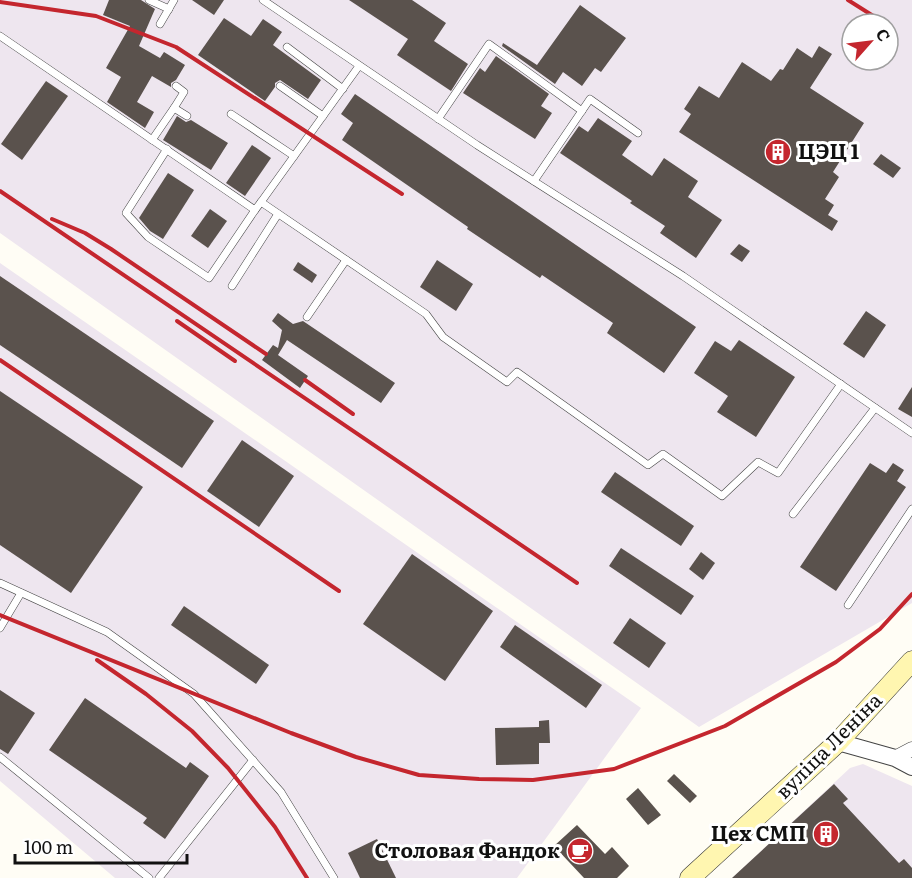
<svg xmlns="http://www.w3.org/2000/svg" width="912" height="878" font-family="Literata,serif">
<rect width="100%" height="100%" fill="#fffdf5"/>
<!-- industrial -->
<g fill="#eee6ef" fill-rule="evenodd">
<path d="M0,0H912V603L699,727L0,233ZM852,24H888V60H852Z"/>
<path d="M0,263L641,708L517,878H115L0,781Z"/>
<path d="M863,764L912,786V878H732L850,768Z"/>
</g>
<!-- building -->
<g fill="#5a524d">
<path d="M109,0H141L155,9L139,46L160,58L164,52L185,65L176,80L171,83V87L152,76L137,102L154,112L145,128L107,102L121,77L106,68L130,26L103,15Z"/>
<path d="M192,0H224L214,15Z"/>
<path d="M349,0H412L446,23L434,41L468,64L451,91L397,55L408,39Z"/>
<path d="M580,5L626,38L601,72L595,68L582,86L563,72L555,84L502,46L503,43L537,65Z"/>
<path d="M224,18L251,36L263,19L282,32L273,45L321,80L308,99L280,80L275,83V87L265,101L198,55Z"/>
<path d="M819,46L832,54L810,88L864,123L833,172L839,177L825,199L834,205L828,215L838,221L832,231L679,132L691,114L684,109L699,86L719,98L742,62L771,81L780,69L783,70L797,48L812,58Z"/>
<path d="M496,56L549,94L541,106L552,113L535,139L463,93L480,68L485,72Z"/>
<path d="M46,81L68,96L22,160L1,144Z"/>
<path d="M355,94L696,327L664,373L607,333L613,323L542,275L540,278L467,229L468,227L342,140L353,123L341,114Z"/>
<path d="M177,116L186,122L191,120L228,143L211,170L163,140Z"/>
<path d="M598,118L632,141L622,155L652,176L664,158L698,181L688,197L722,220L696,258L660,233L665,226L630,203L632,201L560,153L579,126L588,132Z"/>
<path d="M252,145L271,158L245,196L226,183Z"/>
<path d="M881,154L901,168L893,178L873,164Z"/>
<path d="M168,173L194,190L163,239L150,231L139,218Z"/>
<path d="M210,209L227,221L208,248L191,236Z"/>
<path d="M739,244L750,251L742,262L730,254Z"/>
<path d="M437,260L473,284L456,311L420,287Z"/>
<path d="M298,262L317,275L312,283L293,270Z"/>
<path d="M0,276L214,421L182,468L0,345Z"/>
<path d="M866,311L886,325L864,358L843,344Z"/>
<path d="M278,313L293,324L303,321L395,383L381,403L287,340L278,355L308,376L300,388L262,360L273,345L278,348L282,330L272,321Z"/>
<path d="M739,340L795,377L756,437L717,412L728,396L694,373L715,341L731,351Z"/>
<path d="M912,387V417L898,409Z"/>
<path d="M0,391L143,487L71,593L0,545Z"/>
<path d="M242,440L294,476L259,527L207,491Z"/>
<path d="M870,463L886,473L893,463L904,470L897,481L906,487L836,591L800,567Z"/>
<path d="M615,472L694,526L681,546L601,492Z"/>
<path d="M621,548L694,596L681,615L609,566Z"/>
<path d="M701,552L715,563L703,580L689,569Z"/>
<path d="M412,554L493,611L445,681L363,624Z"/>
<path d="M184,606L269,665L256,684L171,625Z"/>
<path d="M630,618L666,643L649,668L613,643Z"/>
<path d="M515,625L602,685L586,708L500,647Z"/>
<path d="M0,690L35,713L8,754L0,749Z"/>
<path d="M85,698L186,768L190,762L209,776L165,839L143,823L147,818L49,750Z"/>
<path d="M549,720L550,743H539V764L496,765L495,728L539,727V721Z"/>
<path d="M674,774L697,796L690,803L667,781Z"/>
<path d="M834,784L848,799L843,803L899,863L904,859L912,868V878H732Z"/>
<path d="M638,788L661,815L648,825L626,799Z"/>
<path d="M577,825L605,854L612,847L629,866L617,878H584L554,846Z"/>
<path d="M377,839L396,878H360L348,853Z"/>
</g>
<g fill="none" stroke-linecap="round" stroke-linejoin="round">
<!-- service casing -->
<g stroke="#444" stroke-width="8">
<g id="service">
<path d="M149,0L169,9"/>
<path d="M263,0L477,145L683,276L912,433"/>
<path d="M160,24L174,0"/>
<path d="M0,36L255,210L261,202"/>
<path d="M287,47L343,89"/>
<path d="M359,66L261,202L426,314L443,337L507,382L517,372L648,465L663,454L722,496L758,462L778,473L841,384"/>
<path d="M280,86L323,116"/>
<path d="M174,108L184,92L176,86"/>
<path d="M231,114L294,156"/>
<path d="M438,119L489,44L582,111"/>
<path d="M152,140L174,108L187,116"/>
<path d="M167,149L126,213L148,237L209,278L255,210"/>
<path d="M534,181L590,99L638,133"/>
<path d="M232,286L278,214"/>
<path d="M307,317L346,260"/>
<path d="M793,514L875,408"/>
<path d="M0,583L107,632L194,694L281,792L334,878"/>
<path d="M848,605L912,509"/>
<path d="M0,628L21,593"/>
<path d="M0,757L149,878"/>
<path d="M159,878L253,760"/>
</g>
</g>
<!-- minor casing -->
<g stroke="#444" stroke-width="15">
<path id="minor" d="M895,758L912,749"/>
</g>
<!-- tertiary casing -->
<g stroke="#444" stroke-width="18">
<path id="tertiary" d="M838,742L895,758L912,767"/>
</g>
<!-- secondary casing -->
<g stroke="#333" stroke-width="21">
<path id="secondary" d="M690,878L838,742L912,661"/>
</g>
<!-- service -->
<use href="#service" stroke="#fff" stroke-width="7"/>
<!-- minor -->
<use href="#minor" stroke="#fff" stroke-width="14"/>
<!-- tertiary -->
<use href="#tertiary" stroke="#fff" stroke-width="16"/>
<!-- secondary -->
<use href="#secondary" stroke="#fff6b0" stroke-width="20"/>
<!-- rail -->
<g stroke="#c4262e" stroke-width="4">
<path d="M848,0L886,24"/>
<path d="M0,2L96,16L176,47L402,194"/>
<path d="M0,191L577,583"/>
<path d="M52,219L85,233L111,249L266,354"/>
<path d="M177,321L235,361"/>
<path d="M0,360L339,591"/>
<path d="M305,380L353,414"/>
<path d="M0,615L291,733L356,757L419,775L479,779L533,780L614,769L725,726L836,662L880,629L912,594"/>
<path d="M97,660L146,694L192,731L228,768L275,827L307,878"/>
</g>
</g>
<!-- icons -->
<defs>
<g id="building-disc" transform="scale(1.35)"><circle r="9.5" fill="#c4262e" stroke="#fff"/><path d="M-4-6H4V6H1V3H-1V6H-4ZM-2.5-4.3h1.7v1.8h-1.7ZM.8-4.3h1.7v1.8H.8ZM-2.5-1h1.7V.8h-1.7ZM.8-1h1.7V.8H.8Z" fill="#fff"/></g>
<g id="cafe-disc" transform="scale(1.35)"><circle r="9.5" fill="#c4262e" stroke="#fff"/><path d="M-5.5-4.5H6V0H3Q3 3.5 0 3.5H-2.5Q-5.5 3.5-5.5 0ZM3-3.2v2h1.7v-2ZM-6 4.5H4V6H-6Z" fill="#fff"/></g>
</defs>
<g fill-rule="evenodd">
<use href="#building-disc" x="778" y="152"/>
<use href="#building-disc" x="826" y="834"/>
<use href="#cafe-disc" x="580" y="851"/>
</g>
<g text-anchor="middle" stroke-width="6" stroke-linejoin="round" paint-order="stroke">
<!-- poi labels -->
<g font-size="20" font-weight="bold" fill="#111" stroke="#fff" text-anchor="end">
<text x="798" y="159" text-anchor="start">ЦЭЦ 1</text>
<text x="806" y="841">Цех СМП</text>
<text x="560" y="858">Столовая Фандок</text>
</g>
<!-- street labels -->
<g font-size="20" fill="#111" stroke="#fff">
<text transform="translate(829 746) rotate(-45)" y="7">вуліца Леніна</text>
</g>
</g>
<!-- north arrow -->
<g transform="translate(870 42) rotate(62)"><circle r="28" fill="#ffffff" stroke="#a0a0a0" stroke-width="1.5"/>
<path d="M0-4.5L10 22L0 15L-10 22Z" fill="#c4262e"/>
<text y="-9" font-size="16" font-weight="bold" text-anchor="middle" fill="#111111">С</text>
</g>
<!-- scale -->
<path d="M15 854v9h172v-9" fill="none" stroke="#111111" stroke-width="3"/>
<text x="24" y="854" font-size="18" fill="#111111" stroke="#ffffff" stroke-width="4.5" paint-order="stroke">100 m</text>
</svg>
